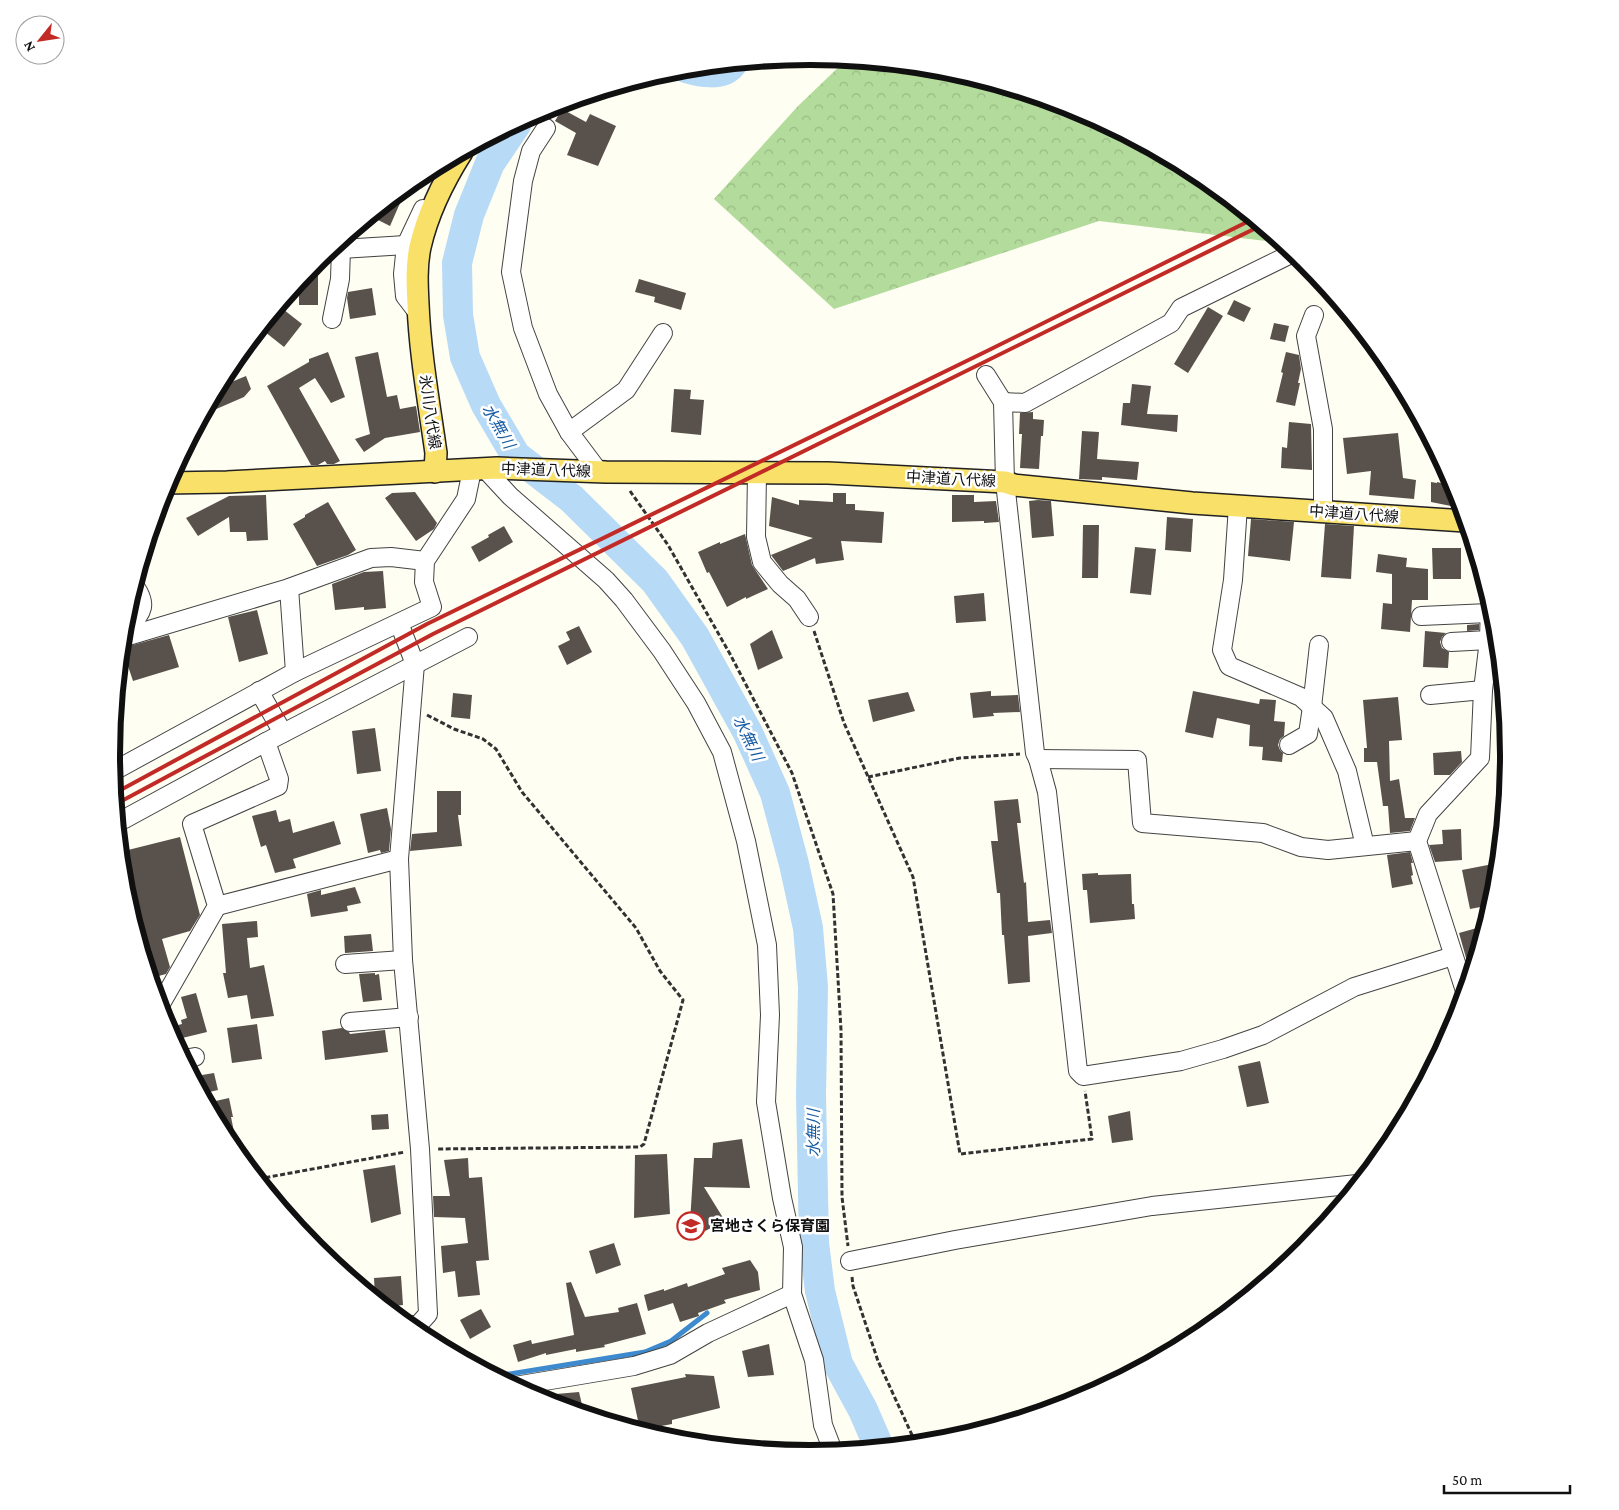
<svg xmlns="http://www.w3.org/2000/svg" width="1619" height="1510" font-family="'Crimson Pro','Noto Sans JP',serif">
<defs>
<pattern id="forest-crowns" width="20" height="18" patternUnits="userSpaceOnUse" patternTransform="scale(1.25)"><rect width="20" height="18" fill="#b3db9b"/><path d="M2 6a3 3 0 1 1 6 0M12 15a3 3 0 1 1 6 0" fill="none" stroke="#99bb84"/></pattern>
</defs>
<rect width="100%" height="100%" fill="#fffef3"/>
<!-- forest -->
<path fill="url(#forest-crowns)" d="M846,60L946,70L1077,110L1198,174L1282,243L1099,221L834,309L714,199L798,106Z"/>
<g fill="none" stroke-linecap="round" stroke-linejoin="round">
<!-- stream -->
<g stroke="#3e8ace" stroke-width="5">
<path d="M808,1293L820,1291"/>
<path d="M497,1376L645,1352L671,1341L707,1313"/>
</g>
<!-- river -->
<g stroke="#b7daf7" stroke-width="30">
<path d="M686,68C700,72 722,77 732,64"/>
<path d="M517,123L490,163L469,215L457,263L458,315L465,357L486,405L516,456L572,499L655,581L695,637L748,733L775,793L794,864L808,928L813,987L811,1095L814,1243L820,1291L838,1364L863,1410L879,1447"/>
</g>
</g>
<!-- building -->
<g fill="#59524c">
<path d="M562,109L586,122L590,114L616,126L598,166L567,155L576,133L555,121Z"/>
<path d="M408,185L390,226L370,216Z"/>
<path d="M307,271H318V305H299V280Z"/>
<path d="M639,279L686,293L681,310L654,302L655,297L635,292Z"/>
<path d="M372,288L376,315L350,319L347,298L348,292Z"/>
<path d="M1234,300L1251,308L1244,322L1227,314Z"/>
<path d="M279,306L302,324L284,347L260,328Z"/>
<path d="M1208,307L1223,316L1188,373L1174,364Z"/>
<path d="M1274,323L1289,326L1285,342L1270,339Z"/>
<path d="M328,352L345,397L331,403L315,378L299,388L340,461L334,464H327L325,461L318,465H311L267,386L309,362V359Z"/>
<path d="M378,352L387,397L397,395L400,409L416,406L420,432L385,438L364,452L355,439L370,434L355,357Z"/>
<path d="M1286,352L1299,355L1301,369L1298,383H1300L1295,406L1276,402L1283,373L1281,372Z"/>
<path d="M225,373L229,383L246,376L251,389L244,397L214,410L210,401Z"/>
<path d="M1132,384L1151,386L1147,414L1178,415L1177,432L1121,425L1123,403H1130Z"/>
<path d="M674,389L691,390L690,399L704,400L701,435L671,432Z"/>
<path d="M1033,412V419L1044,420L1043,436H1041L1039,469L1020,468L1022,434H1019L1020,413Z"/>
<path d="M1289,422L1311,424L1312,470L1281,468L1282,447L1287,448Z"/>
<path d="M1082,431L1099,432L1097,459L1139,462L1137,480L1102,477V480L1079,479Z"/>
<path d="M1398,433L1403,478L1416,480L1414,499L1369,495L1371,471L1347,474L1343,438Z"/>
<path d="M1431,482L1437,483V482L1454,486L1461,508L1431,502Z"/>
<path d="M415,492L437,523L434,529L416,541L385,498L392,493Z"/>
<path d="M833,493H846V504H855V510L884,512L882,543L841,541L844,560L816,564L815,558L783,571L771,555L813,538L769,526L772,497L799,505V500L833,502Z"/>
<path d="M266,495L268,540L247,541L246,532H230L229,517L198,536L186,518L229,496Z"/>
<path d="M952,495H974V502L996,501L999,522L984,523V521L952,522Z"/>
<path d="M1038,500L1051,501L1054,536L1032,538L1029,501Z"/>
<path d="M328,502L356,550L348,555L317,566L293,524L305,517V515Z"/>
<path d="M1167,517L1193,519L1191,552L1165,550Z"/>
<path d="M1251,519L1294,522L1290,561L1248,556Z"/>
<path d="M1325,524L1354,526L1351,579L1321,577Z"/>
<path d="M1083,525H1099L1098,578H1082Z"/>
<path d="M504,526L513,542L479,562L471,547L489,537L488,535Z"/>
<path d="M745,534L752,565L768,589L746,599V597L727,607L709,572L707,573L698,552L720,542V544Z"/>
<path d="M1135,547L1156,549L1151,595L1130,593Z"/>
<path d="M1432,548H1461V579H1433Z"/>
<path d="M1378,554L1407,558L1406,567L1428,569V600H1412L1410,632L1381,629L1383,603L1392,604V574L1376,572Z"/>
<path d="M383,571L386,608L364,610V607L335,610L332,584L364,572Z"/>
<path d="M984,593L986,621L956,623L954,596Z"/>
<path d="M257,610L268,654L239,662L228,617Z"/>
<path d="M1479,624V630L1467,631V625Z"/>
<path d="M579,626L592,652L567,665L558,646L570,640L566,632Z"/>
<path d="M772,630L783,658L758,670L750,644Z"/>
<path d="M1425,631L1446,633L1442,637L1440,642L1442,648L1449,652L1448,668L1423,667Z"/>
<path d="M169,635L179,667L133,681L122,648Z"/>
<path d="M991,691V696L1018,695L1020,712L993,713L994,716L973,718L970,693Z"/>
<path d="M1193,691L1259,704L1260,699L1276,700L1274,721L1285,722L1284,736L1280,739L1278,745L1280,750L1283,753L1282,762L1262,760L1263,747L1249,746L1250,725L1217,718L1213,738L1185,732Z"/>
<path d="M908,692L915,711L873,722L868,700Z"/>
<path d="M453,693L472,695L470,719L451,717Z"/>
<path d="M1398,697L1402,740L1389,741L1390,781L1399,779L1405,818H1415L1410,831L1390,833L1388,806H1383L1377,762H1364V748H1367L1363,700Z"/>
<path d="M375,728L381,771L357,774L352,731Z"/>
<path d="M1461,751L1462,762L1450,775H1434L1433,753Z"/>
<path d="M437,791H461V815H458L462,846L410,851L412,834L437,832Z"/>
<path d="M1018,799L1021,823H1017L1024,883L1026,882L1028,922L1050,920L1052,933L1028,936L1030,982L1008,984L1004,935H1002L1000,893H997L991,841H998L994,801Z"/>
<path d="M387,808L391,829L389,851L381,853L380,850L368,853L360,814Z"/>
<path d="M276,810L279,822L290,819L293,833L334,821L341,844L293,859L296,868L275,873L266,845L261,847L252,816Z"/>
<path d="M1461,829L1462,860L1435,862L1429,845L1443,844L1442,830Z"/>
<path d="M180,837L200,915L190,931L162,939L170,967L166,974L151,978L124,891L120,852Z"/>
<path d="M1410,852L1413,863H1411L1413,875L1411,876L1413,884L1392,888L1387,855Z"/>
<path d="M1498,863L1495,892L1491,905L1470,909L1462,870Z"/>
<path d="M1098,873V875L1131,874L1132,904H1134L1135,919L1090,923L1087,890H1083L1082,874Z"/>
<path d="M355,887L361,903L347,906L348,911L311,917L307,894L321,890V895Z"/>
<path d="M257,921L258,937L247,938L250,968L264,965L274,1016L251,1019L247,995L228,998L223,973H226L222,924Z"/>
<path d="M1484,926L1470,972L1459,933Z"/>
<path d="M371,934L373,951L345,953L344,936Z"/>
<path d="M375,973V975L379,974L382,1000L363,1002L359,974Z"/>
<path d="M196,993L207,1032L174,1040L167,1028L182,1024L181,1020L187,1018L181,997Z"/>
<path d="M257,1024L262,1059L232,1063L227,1028Z"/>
<path d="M342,1028L349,1032L350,1034L385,1030L388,1052L325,1060L322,1031Z"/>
<path d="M1260,1061L1269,1103L1247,1107L1238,1066Z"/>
<path d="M214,1073L218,1090L205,1093L202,1075Z"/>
<path d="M229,1098L233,1117H231L239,1156L228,1143L214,1116L211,1102Z"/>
<path d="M1130,1111L1133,1140L1112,1143L1108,1116Z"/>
<path d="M388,1114L389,1129L372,1130L371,1115Z"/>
<path d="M742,1139L750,1188L704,1187L725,1221L689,1239L694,1158H712L713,1143Z"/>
<path d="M667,1154L670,1214L634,1218L635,1155Z"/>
<path d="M468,1158L469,1178L482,1177L489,1260L476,1261L480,1295L458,1297L455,1271L443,1273L441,1246L468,1243L465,1218L434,1217L433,1196H450L444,1160Z"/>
<path d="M395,1165L401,1214L371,1223L363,1170Z"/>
<path d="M614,1243L621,1265L596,1274L589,1251Z"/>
<path d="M750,1260L758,1272L760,1290L724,1300L726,1303L698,1313L699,1316L680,1322L673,1303L648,1311L644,1295L664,1289V1291L687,1283L688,1287L725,1274L722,1268Z"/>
<path d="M401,1276L403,1305L386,1307L375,1298L374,1278Z"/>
<path d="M571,1282L585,1317L619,1312L618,1308L637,1303L646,1334L604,1345L605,1347L576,1352V1349L546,1355V1353L518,1362L513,1345L531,1340L532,1344L574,1335L566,1283Z"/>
<path d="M481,1309L491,1327L470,1339L460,1320Z"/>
<path d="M769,1344L774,1375L748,1377L742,1351Z"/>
<path d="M685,1374L714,1376L720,1408L672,1420V1424L640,1430L631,1388L686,1377Z"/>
<path d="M579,1392L584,1413L542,1400L533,1396Z"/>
</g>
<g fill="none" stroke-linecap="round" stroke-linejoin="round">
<!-- minor casing -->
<g stroke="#434343" stroke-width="20">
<g id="minor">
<path d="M546,128L531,151L523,181L511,272L523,328L548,394L569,432L599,472"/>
<path d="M323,255L341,249L406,245"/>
<path d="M418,313L405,296L403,274L406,245L423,209"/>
<path d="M1314,315L1306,336L1323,429V513"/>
<path d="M332,319L340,279L341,249"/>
<path d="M986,375L1003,402L1005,482L1035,753L1038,759L1047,792L1078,1071L1083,1076L1181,1061L1223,1049L1263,1035L1354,987L1453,956"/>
<path d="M1003,402L1025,403L1171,323L1181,308L1293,253"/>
<path d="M569,432L626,390L663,333"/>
<path d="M485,469L510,496L606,580L624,600L662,651L696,703L722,752L746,841L767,945L770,1015L766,1102L782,1198L793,1247L792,1294L814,1360L823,1425L833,1451"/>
<path d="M757,473L756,537L762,562L780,584L797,599L809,617"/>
<path d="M1238,506L1233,580L1222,650L1229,666L1301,697L1324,718L1347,771L1365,846"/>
<path d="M289,588L295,672"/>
<path d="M1421,616L1489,613"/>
<path d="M399,623L415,664L399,859L403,960L420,1149L428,1314L419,1324L409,1326"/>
<path d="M123,634C139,614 151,609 134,585"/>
<path d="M122,638L289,588L371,558L391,557L425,561"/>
<path d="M1451,642L1489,640"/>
<path d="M259,691L283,733"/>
<path d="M1430,695L1483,690"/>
<path d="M1289,745L1308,734L1312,707L1319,645"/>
<path d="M1038,759L1137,760L1142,823L1263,833L1301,847L1328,850L1417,841"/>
<path d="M112,772L295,672L432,607L424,582L425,561L466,499L472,470"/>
<path d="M117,823L266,742L468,637"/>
<path d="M217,906L399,859"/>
<path d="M345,964L403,960"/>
<path d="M1465,991L1417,841L1428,814L1480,758L1483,690L1489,640L1490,602"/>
<path d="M159,1007L217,906L192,824L278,786L279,779L266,742"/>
<path d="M350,1022L409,1017"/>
<path d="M184,1059L195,1057"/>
<path d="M850,1261L955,1240L1152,1206L1357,1184"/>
<path d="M515,1386L634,1366L670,1355L708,1333L792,1294"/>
</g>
</g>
<!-- major casing -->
<g stroke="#212121" stroke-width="24">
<g id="major">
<path d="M435,472L436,453C429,403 420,354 418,304C417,285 416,266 420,247C428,212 443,182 462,152"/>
<path d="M166,483L227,482L497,468L606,472L828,473L1005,482L1014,485L1192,503L1465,521"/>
</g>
</g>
<!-- path -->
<g stroke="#323232" stroke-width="3" stroke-dasharray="5 2.5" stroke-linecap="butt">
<path d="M630,491L668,545L730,654L792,773L833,894L841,1030L842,1197L848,1246"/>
<path d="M814,631L844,723L913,877L960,1154L1092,1139L1085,1091"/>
<path d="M427,715L454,729L483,739L496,749L522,792L636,928L660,971L683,1000L644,1144L640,1147L436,1149"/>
<path d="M868,777L960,758L1020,754"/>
<path d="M258,1179L405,1152"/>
<path d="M852,1277L853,1286L878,1361L912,1435L918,1443"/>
</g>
<!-- minor -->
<use href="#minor" stroke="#fff" stroke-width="18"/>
<!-- major -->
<use href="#major" stroke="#f9e069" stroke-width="21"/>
<!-- rail -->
<g stroke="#c22a26" stroke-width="4">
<path d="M115,793L427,624L987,351L1253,219"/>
<path d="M116,804L433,634L1260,226"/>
</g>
</g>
<!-- icons -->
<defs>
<g id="school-ring" transform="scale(1.4375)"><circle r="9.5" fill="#fff" stroke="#c22a26" stroke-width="1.5"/><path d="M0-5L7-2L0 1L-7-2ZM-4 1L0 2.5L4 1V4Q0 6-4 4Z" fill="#c22a26"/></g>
</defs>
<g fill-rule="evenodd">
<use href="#school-ring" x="691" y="1226"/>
</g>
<g text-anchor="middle" stroke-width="5" stroke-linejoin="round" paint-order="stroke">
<!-- street labels -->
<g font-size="15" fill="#101010" stroke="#fff">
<text transform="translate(430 412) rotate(82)" y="5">氷川八代線</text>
<text transform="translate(546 470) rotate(2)" y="5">中津道八代線</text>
<text transform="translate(951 479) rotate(3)" y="5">中津道八代線</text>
<text transform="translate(1354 514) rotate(4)" y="5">中津道八代線</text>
</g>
<!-- poi labels -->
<g font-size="15" font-weight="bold" fill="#101010" stroke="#fff" text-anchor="start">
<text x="710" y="1231">宮地さくら保育園</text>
</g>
<!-- water labels -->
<g font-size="16" font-style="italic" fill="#175ca4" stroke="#fff">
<text transform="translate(499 426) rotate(60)" y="6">水無川</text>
<text transform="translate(749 738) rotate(64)" y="6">水無川</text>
<text transform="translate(813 1133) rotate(-90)" y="6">水無川</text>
</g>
</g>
<!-- crop -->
<path d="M0 0H1619V1510H0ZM120 755a690 690 0 1 1 1380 0a690 690 0 1 1-1380 0Z" fill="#fff" fill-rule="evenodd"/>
<path fill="none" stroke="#101010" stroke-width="6" d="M120 755a690 690 0 1 1 1380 0a690 690 0 1 1-1380 0Z"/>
<!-- north arrow -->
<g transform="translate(40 40) rotate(240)"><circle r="24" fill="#ffffff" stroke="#9f9f9f"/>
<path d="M0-4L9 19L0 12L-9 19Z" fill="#c22a26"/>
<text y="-8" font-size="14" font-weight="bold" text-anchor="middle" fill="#101010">N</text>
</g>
<!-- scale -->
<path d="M1444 1485v8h126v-8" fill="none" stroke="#101010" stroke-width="2.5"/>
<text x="1452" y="1485" font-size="15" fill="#101010" stroke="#ffffff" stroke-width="4" paint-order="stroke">50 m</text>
</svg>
